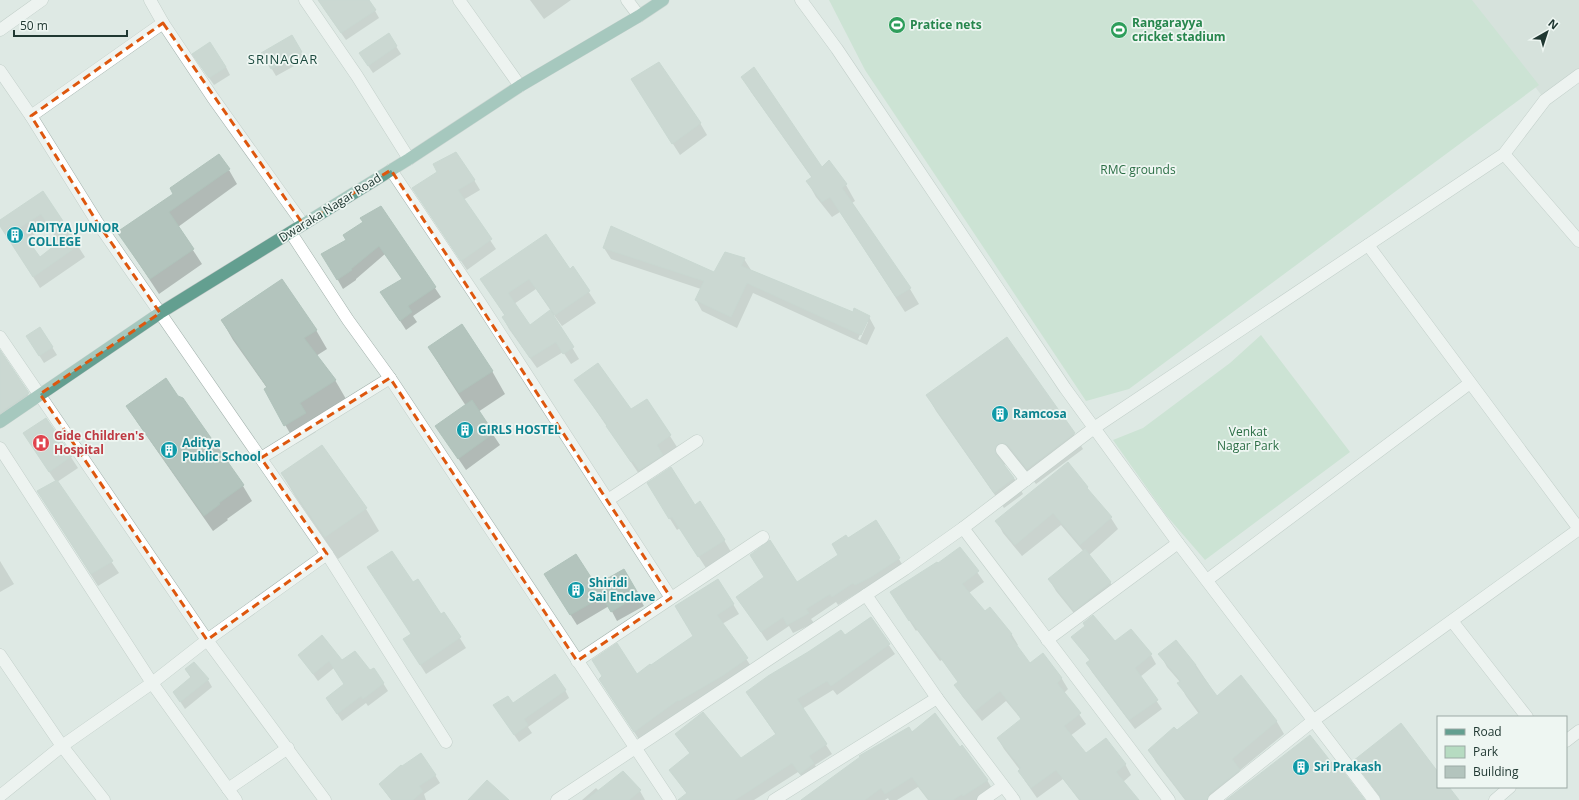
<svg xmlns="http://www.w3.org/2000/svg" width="1579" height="800" font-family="'Open Sans',sans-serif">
<rect width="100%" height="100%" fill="#dee9e4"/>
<!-- built -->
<path fill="#ccd9d3" d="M1470,0H1579V76L1545,100Z"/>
<!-- green -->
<g fill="#b6dbc1">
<path d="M829,0H1472L1539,85L1129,389L1086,401L865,70Z"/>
<path d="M1261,335L1350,452L1205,560L1166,515L1113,440L1143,428L1230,363Z"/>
</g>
<!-- shadow -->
<g fill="#0003" fill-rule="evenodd">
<path d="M322,0H369L379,18L346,40L324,9L320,2Z"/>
<path d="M530,0H571L544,19Z"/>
<path d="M388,34L401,54L373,73L365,61Z"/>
<path d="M292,37L305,60L276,76L263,54Z"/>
<path d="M198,62L226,67L230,75L214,85Z"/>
<path d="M742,77L822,168L829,162L846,185L855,201L852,203L910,289L919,304L905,312L840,212L832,217L816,197L807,181L812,178L751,92Z"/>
<path d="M639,91L700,123L707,135L680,155Z"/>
<path d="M229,170L237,184L178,227L202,264L159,294L118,232Z"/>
<path d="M474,180L480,190L463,200L496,249L467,270L419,198Z"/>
<path d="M43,192L85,257L40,288L6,234L0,224V222ZM48,225L60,242L40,258L26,240Z"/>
<path d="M381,207L441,297L413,316L417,322L406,330L387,301L403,280L385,254L356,279V280L343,289L323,254L348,241Z"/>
<path d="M604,248L715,273L725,253L744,259L751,270L853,313L869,317L875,328L867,345L753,293L737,328L702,311L696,300L701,289L611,259ZM866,322H868L860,340L858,339Z"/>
<path d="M573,268L596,303L562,326L554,315L553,316L579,359L571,364L563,352L537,368L509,329L503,318L505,316L481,279L569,270ZM536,289L551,311L530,326L514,304Z"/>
<path d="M222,321L316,330L327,349L316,356L335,380L346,399L310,422L316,432L296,444L265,389L267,388L233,340Z"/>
<path d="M40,328L57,355L44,363L32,344Z"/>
<path d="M429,347L492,371L505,394L478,412L500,445L466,470L437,427L466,406L442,369Z"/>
<path d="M0,352L35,405L0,429Z"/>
<path d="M576,381L631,410L670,436L677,447L639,474Z"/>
<path d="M927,395L1074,434L1083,449L1036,484L1018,461L1007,459L1004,466L1014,478L1023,494L1004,508L936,411Z"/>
<path d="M178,397L182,399L243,486L252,501L227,519L228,520L213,531L137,422L128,406Z"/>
<path d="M46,419L78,468L57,482L119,573L98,586L45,503L56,482L31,445Z"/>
<path d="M282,474L366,509L379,531L338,559L295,496Z"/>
<path d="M1087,488L1090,494L1111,518L1118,529L1089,555L1110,582L1117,594L1081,622L1056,591L1049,579L1084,552L1061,525L1022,556L1003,533L997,521Z"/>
<path d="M655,495L694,506L724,540L731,552L706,568L680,528L677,530Z"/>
<path d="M848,539L899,559L904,568L861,594L859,592L838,605L836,602L811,619L814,623L793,633L789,626L767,641L737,597L796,584L840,556Z"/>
<path d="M960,548L984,582L969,593L985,613L990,609L1012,635L1018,645L1016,646L1030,665L1043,655L1062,679L1068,689L1064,693L1086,724L1070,736L1086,755L1125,764L1131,775L1123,782L1138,800H1079L1063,779L1037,798L1025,781L1019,771L1020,770L1004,749L998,739L1022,720L1006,701L982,721L962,696L956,686L959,683L942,660L940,661L917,630L916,631L898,603L938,565Z"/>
<path d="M0,561L14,584L0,592Z"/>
<path d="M624,571L644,606L617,621L609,606L577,625L551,584L595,587Z"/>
<path d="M733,604L739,614L722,624L753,669L640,741L606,689L637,675L694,636L682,616Z"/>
<path d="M444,613L466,648L426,674L410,649L412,635Z"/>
<path d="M870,618L895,654L837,695L833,690L802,709L832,754L815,765L819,772L806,782L798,772L754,800H684L687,794L670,770L690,754L677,735L741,759L776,735L747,692L844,637Z"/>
<path d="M1131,630L1151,655L1156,664L1140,677L1162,709L1135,729L1092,672L1087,663L1090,661L1073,637L1115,643Z"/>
<path d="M1160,654L1196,665L1217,697L1241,677L1277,722L1284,734L1239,771L1246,782L1224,800H1185L1156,762L1149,750L1177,732L1199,714L1186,696L1179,683L1180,682L1167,667Z"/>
<path d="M299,655L341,661L383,683L388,691L368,706L366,703L342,721L332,706L345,684L334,668L318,681Z"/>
<path d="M186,670L208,680L212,687L185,709L174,692L191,678Z"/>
<path d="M565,690L569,698L528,727L532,733L519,742L499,713L513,705Z"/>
<path d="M912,733L960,748L987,780L993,790L978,800H928L918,787L897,800H889L888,798L885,800H804Z"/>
<path d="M1355,761L1438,774V787H1448L1458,800H1382L1362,773Z"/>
<path d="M435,775L440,783L424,794L426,800H391L380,785Z"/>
<path d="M596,788L599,791H640L645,800H582Z"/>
</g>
<!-- building -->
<g fill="#b3c4bd" stroke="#b0c3bb" fill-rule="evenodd">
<path d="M318,0H369L376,10L341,33Z"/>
<path d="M389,33L397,46L368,66L359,53Z"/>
<path d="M292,35L302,52L271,69L261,53Z"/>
<path d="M210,42L226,67L209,78L192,54Z"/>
<path d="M659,62L701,123L672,144L631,79Z"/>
<path d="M754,67L822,167L829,160L847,184L842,188L911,288L896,297L830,197L822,202L806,181L812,177L741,77Z"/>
<path d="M456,152L475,180L458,190L492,239L461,261L412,188L437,172L433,164Z"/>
<path d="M219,154L230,169L169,212L194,249L150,279L117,232L173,194L170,188Z"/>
<path d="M43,191L79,245L33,277L0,226V220ZM41,214L59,242L40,257L19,228Z"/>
<path d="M381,206L436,287L408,306L412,312L400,321L380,292L402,279L379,246L351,269L352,270L337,280L321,254L346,240L343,235L363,222L360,218Z"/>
<path d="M611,226L714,272L725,252L745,258L741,266L853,312L854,308L870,316L861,335L747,283L731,317L695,300L704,281L603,248Z"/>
<path d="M546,234L570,269L573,266L590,291L555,315L529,279L508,293L530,325L550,310L574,347L563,354L556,342L530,358L502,317L505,315L480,279Z"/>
<path d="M282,279L317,330L304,338L336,380L300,403L306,413L284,426L264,389L267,387L221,320Z"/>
<path d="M462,324L493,371L459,393L428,347Z"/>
<path d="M40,327L53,347L39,356L26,336Z"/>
<path d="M1007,337L1075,433L1027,469L1008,445L1004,443L998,444L995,448L996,454L1014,478L994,493L926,395Z"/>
<path d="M0,350L29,393L0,413Z"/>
<path d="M598,363L631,409L647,399L671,435L657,445L663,455L639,470L633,461L631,462L606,426L607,425L574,380Z"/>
<path d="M166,378L178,396L183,398L244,485L219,503L220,504L204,516L126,406Z"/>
<path d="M472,400L494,433L458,459L435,426Z"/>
<path d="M46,418L72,456L49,472L23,433Z"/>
<path d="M322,445L367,508L325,537L281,473Z"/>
<path d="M1068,462L1088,487L1087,488L1112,517L1080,545L1053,513L1015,545L995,521Z"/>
<path d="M671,467L695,505L700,501L725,540L698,557L672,517L669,519L647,483Z"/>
<path d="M57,480L113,561L91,574L37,491Z"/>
<path d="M876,520L900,558L871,577L855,585L853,583L832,597L830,594L806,609L809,613L787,625L783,617L761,632L736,597L764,577L750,555L770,540L797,582L838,555L832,544L846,535L848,538Z"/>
<path d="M960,547L979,571L962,584L985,611L990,607L1012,634L1010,636L1030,663L1043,653L1062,678L1057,683L1081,713L1064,726L1086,753L1106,738L1126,764L1116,772L1139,800H1080L1056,770L1031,788L1018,771L1021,768L997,738L1021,719L1018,714L1000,691L975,711L954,685L958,682L935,650L934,651L910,620L909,621L890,592L937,562L938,563Z"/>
<path d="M1085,549L1111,582L1074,611L1048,579Z"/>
<path d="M392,551L413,582L418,579L441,614L444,612L461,637L420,665L403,639L411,634L367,567Z"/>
<path d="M576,554L596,585L624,569L639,595L611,612L602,597L570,615L544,574Z"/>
<path d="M718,579L734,604L717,615L748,658L722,676L679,701L678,700L634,732L599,679L602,676L592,660L617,643L637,674L650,664L651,665L693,636L675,606Z"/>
<path d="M1093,615L1115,641L1131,629L1152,654L1135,668L1158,700L1129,720L1086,663L1090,660L1071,637L1085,626L1083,623Z"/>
<path d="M871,617L890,644L831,686L827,681L797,699L827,744L809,756L814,763L800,774L792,763L735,800H678L687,793L669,770L690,753L675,734L703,712L741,758L776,734L746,692L768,676L808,652L841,630L845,635Z"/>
<path d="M322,635L342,660L355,651L370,670L374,668L384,683L363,699L361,696L337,714L326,698L344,684L329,661L313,674L298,655Z"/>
<path d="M1176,640L1196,665L1195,666L1217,696L1241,675L1277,721L1232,759L1240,770L1209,794L1207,800H1186L1148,750L1174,727L1177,730L1200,712L1177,683L1181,681L1158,654Z"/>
<path d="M194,662L209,679L180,702L173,692L191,677L185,669Z"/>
<path d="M555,674L566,690L524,719L528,725L514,735L493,705L508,696L513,703Z"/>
<path d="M935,713L960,747L962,745L988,780L963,796L962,794L953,800H929L912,777L885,794L881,788L865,800H801L860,757L859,756L909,727L912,732Z"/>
<path d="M1401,723L1438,772V787H1449L1459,800H1381L1380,795L1353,761Z"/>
<path d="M1310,735L1339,772L1342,770L1365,800H1226Z"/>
<path d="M421,753L436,775L419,786L423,791L413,800H392L379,784L401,765L402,766Z"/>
<path d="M623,771L641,790L629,800H586Z"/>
<path d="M487,780L509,800H468Z"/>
</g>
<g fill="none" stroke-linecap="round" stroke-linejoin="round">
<!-- minor casing -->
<g stroke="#a1b0ab" stroke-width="13">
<g id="minor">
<path d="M150,0L163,23L213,98L303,224"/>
<path d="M305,0L357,76L409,159"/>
<path d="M459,0L520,86"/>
<path d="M627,0L639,16"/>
<path d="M801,0L837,49L1065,388L1178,543L1374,800"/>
<path d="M0,30L42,0"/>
<path d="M0,71L31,116L97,222L327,554"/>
<path d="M31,116L163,23"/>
<path d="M1504,154L1579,241"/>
<path d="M391,170L481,304L671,598"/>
<path d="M291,233L348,320L390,378L670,800"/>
<path d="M0,337L207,640L325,800"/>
<path d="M0,448L152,683L236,800"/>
<path d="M1002,450L1026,480"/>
<path d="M261,458L390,378"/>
<path d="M608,500L697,441"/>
<path d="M963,528L1169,800"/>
<path d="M1207,580L1470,383"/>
<path d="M866,595L937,698"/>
<path d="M1452,621L1527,717"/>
<path d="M1047,640L1178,543"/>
<path d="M0,655L62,746L104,800"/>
<path d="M577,661L763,537"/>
<path d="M1566,741L1579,731"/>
<path d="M228,789L288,748"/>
<path d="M0,796L62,746L152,683L207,640L327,554L446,742"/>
<path d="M557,800L905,569L963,528L1094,428L1504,154L1545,100L1579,75"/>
<path d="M774,800L937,698L1014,800"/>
<path d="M983,800L1003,786"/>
<path d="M1214,800L1314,720L1579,529L1368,245"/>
<path d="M1495,800L1510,787"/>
</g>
</g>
<!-- major casing -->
<g stroke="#bcc3c2" stroke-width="13">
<path id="major" d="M0,422L160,313L409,159L520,86L639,16L663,0"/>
</g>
<!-- minor -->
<use href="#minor" stroke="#fff" stroke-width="12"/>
<!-- major -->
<use href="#major" stroke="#639f90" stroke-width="12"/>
</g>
<!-- marked area -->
<path d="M0 0H1579V800H0ZM163,23L303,224L391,170L671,598L577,661L390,378L261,458L327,554L207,640L40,394L160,313L97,222L31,116Z" fill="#dee9e4" fill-opacity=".55" fill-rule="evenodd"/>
<path fill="none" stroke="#de570e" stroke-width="3" stroke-dasharray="8 5" stroke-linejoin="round" d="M163,23L303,224L391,170L671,598L577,661L390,378L261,458L327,554L207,640L40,394L160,313L97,222L31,116Z"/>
<!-- icons -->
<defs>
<g id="stadium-disc" transform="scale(0.9)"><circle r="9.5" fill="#2e9e5b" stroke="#eef6f2"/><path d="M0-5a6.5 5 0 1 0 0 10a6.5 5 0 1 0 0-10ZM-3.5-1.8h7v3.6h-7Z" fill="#fff"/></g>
<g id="building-disc" transform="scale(0.9)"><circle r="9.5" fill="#0f9aa8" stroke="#eef6f2"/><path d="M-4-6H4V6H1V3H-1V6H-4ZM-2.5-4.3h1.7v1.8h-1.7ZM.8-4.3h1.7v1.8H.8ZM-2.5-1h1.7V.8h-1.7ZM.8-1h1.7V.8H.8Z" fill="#fff"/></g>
<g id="hospital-disc" transform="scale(0.9)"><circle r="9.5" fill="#e0444e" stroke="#eef6f2"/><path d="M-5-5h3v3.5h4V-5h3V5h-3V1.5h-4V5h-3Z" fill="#fff"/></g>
</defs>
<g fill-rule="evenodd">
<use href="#stadium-disc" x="897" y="25"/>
<use href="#stadium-disc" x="1119" y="30"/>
<use href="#building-disc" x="15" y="235"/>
<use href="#building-disc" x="1000" y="414"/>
<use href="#building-disc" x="465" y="430"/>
<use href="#hospital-disc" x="41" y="443"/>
<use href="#building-disc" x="169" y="450"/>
<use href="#building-disc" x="576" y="590"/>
<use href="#building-disc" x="1301" y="767"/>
</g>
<g text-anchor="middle" stroke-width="3.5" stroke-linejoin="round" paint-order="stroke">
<!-- leisure labels -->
<g font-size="12" font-weight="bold" fill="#27864d" stroke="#eef6f2" text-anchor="start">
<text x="1132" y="27">Rangarayya<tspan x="1132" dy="14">cricket stadium</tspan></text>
<text x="910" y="29">Pratice nets</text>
</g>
<!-- park labels -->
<g font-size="12" fill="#2b6e45" stroke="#eef6f2">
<text x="1138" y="174">RMC grounds</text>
<text x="1248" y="436">Venkat<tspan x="1248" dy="14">Nagar Park</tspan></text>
</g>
<!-- street labels -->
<g font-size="12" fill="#203832" stroke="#eef6f2">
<text transform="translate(330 208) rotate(-32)" y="4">Dwaraka Nagar Road</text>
</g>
<!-- culture labels -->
<g font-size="12" font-weight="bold" fill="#0d838f" stroke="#eef6f2" text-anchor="start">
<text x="28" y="232">ADITYA JUNIOR<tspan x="28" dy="14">COLLEGE</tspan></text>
<text x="1013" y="418">Ramcosa</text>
<text x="478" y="434">GIRLS HOSTEL</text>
<text x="182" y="447">Aditya<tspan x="182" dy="14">Public School</tspan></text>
<text x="589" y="587">Shiridi<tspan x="589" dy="14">Sai Enclave</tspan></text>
<text x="1314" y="771">Sri Prakash</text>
</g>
<!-- health labels -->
<g font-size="12" font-weight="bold" fill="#be3a42" stroke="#eef6f2" text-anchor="start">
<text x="54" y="440">Gide Children's<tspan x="54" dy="14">Hospital</tspan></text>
</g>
<!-- neighbourhood labels -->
<g font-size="13" letter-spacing="1" fill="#1c4a3f" stroke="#eef6f2">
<text x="283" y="64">SRINAGAR</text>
</g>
</g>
<!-- legend -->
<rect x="1437" y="716" width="130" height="72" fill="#eef6f2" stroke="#9caaa5"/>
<rect x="1445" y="729" width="20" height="6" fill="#639f90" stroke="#9caaa5"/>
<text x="1473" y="736" font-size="12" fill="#203832">Road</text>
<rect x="1445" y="746" width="20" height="12" fill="#b6dbc1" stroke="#9caaa5"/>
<text x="1473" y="756" font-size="12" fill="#203832">Park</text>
<rect x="1445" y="766" width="20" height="12" fill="#b3c4bd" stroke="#9caaa5"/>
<text x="1473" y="776" font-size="12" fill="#203832">Building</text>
<!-- north arrow -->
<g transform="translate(1547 32) rotate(39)" stroke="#eef6f2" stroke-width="3" paint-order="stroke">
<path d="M0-3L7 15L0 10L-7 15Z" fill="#203832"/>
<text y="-6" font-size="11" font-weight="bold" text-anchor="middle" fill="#203832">N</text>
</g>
<!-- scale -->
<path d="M14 30v6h113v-6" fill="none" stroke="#203832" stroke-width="2"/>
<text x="20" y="30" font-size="12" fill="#203832" stroke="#eef6f2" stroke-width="3" paint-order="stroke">50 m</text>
</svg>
